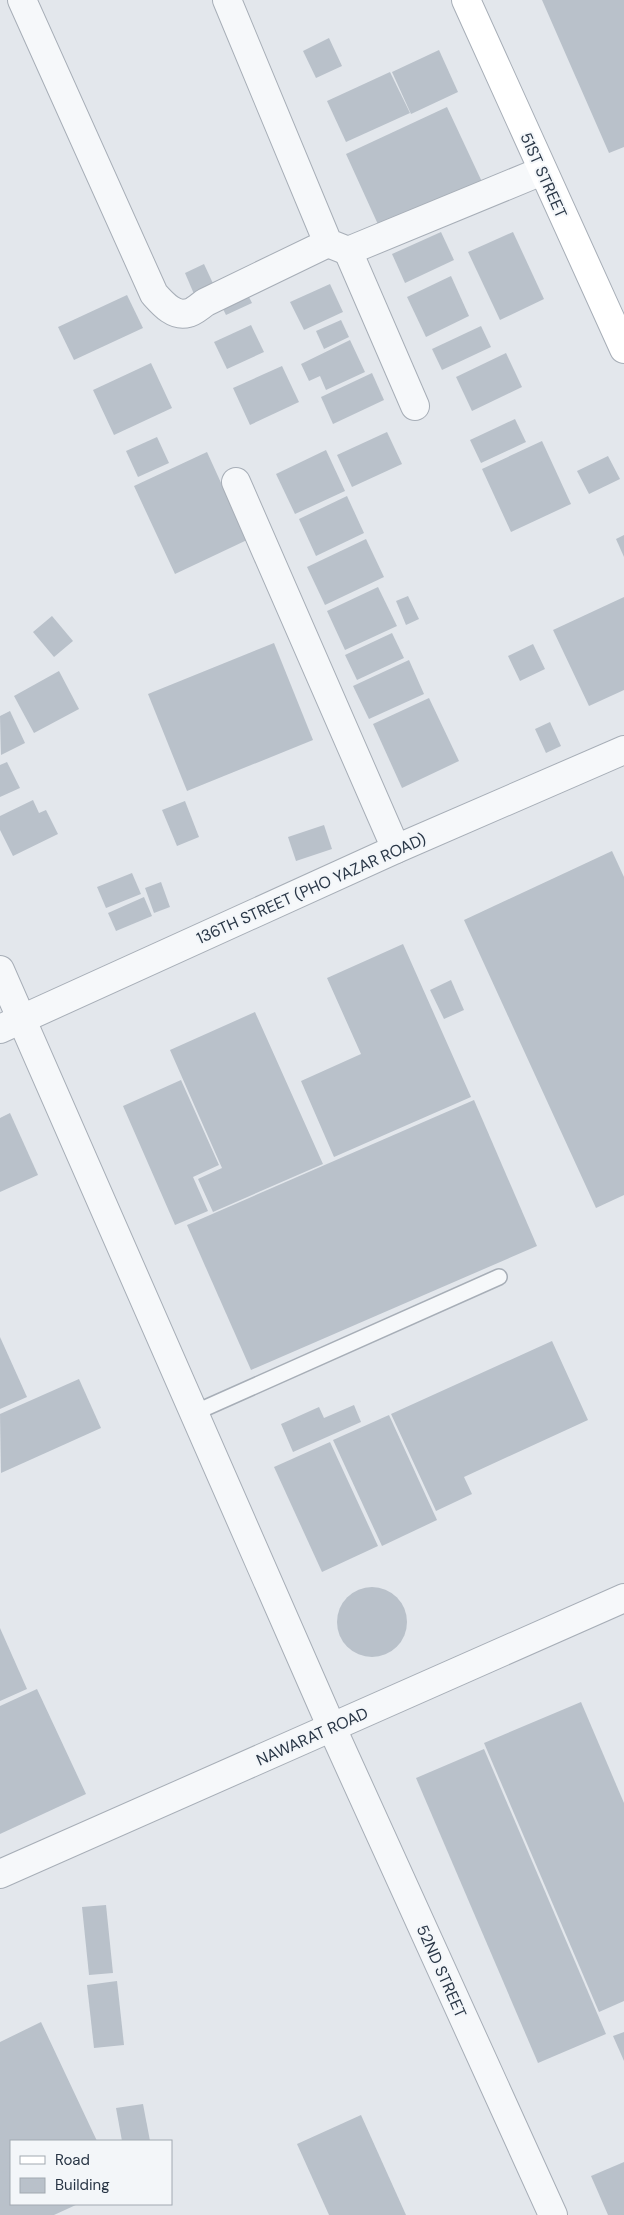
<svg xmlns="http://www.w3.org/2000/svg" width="624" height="2215" font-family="'DM Sans',sans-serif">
<rect width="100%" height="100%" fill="#e3e7ec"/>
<!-- building -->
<g fill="#b9c1ca">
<path d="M542,0H624V147L609,153Z"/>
<path d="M329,38L342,66L316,78L303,51Z"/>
<path d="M439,50L458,92L411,114L392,72Z"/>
<path d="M390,72L410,113L346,142L327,101Z"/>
<path d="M447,107L483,184L381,231L346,154Z"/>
<path d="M441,232L454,260L405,283L392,254Z"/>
<path d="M513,232L544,299L500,320L468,252Z"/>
<path d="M204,264L217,292L197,301L185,273Z"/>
<path d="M451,276L469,316L426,337L407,297Z"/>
<path d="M330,284L343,312L304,330L290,302Z"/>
<path d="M244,287L252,303L226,315L218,299Z"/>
<path d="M127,295L143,328L74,360L58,327Z"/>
<path d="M341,320L349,337L324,349L316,331Z"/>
<path d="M251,325L264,352L227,369L214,342Z"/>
<path d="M481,326L491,347L442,370L432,349Z"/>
<path d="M350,340L365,372L326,390L320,376L309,381L301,364Z"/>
<path d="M506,353L522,387L472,411L456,377Z"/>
<path d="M151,363L172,408L114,435L93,390Z"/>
<path d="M282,366L299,402L250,425L233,388Z"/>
<path d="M372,373L384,400L333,424L321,397Z"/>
<path d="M515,419L526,442L481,463L470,440Z"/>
<path d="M387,432L402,464L352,487L337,455Z"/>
<path d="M157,437L169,463L138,477L126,451Z"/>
<path d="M542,441L571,504L511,532L482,469Z"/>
<path d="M326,450L345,491L295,514L276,474Z"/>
<path d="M207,452L247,540L175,574L134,486Z"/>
<path d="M608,456L620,479L589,494L577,471Z"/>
<path d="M347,496L364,533L316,556L299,519Z"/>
<path d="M624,535V557L616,539Z"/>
<path d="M366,539L384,577L325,605L307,567Z"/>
<path d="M378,587L397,626L345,650L327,611Z"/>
<path d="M408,596L419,619L406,625L396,601Z"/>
<path d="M624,597V690L589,706L553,630Z"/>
<path d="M52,616L73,641L54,657L33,632Z"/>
<path d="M392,633L404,658L357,680L345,655Z"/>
<path d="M274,643L313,740L187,791L148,694Z"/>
<path d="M533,644L545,669L520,681L508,656Z"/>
<path d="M409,660L424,694L369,719L353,686Z"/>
<path d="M59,671L79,709L34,733L14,696Z"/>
<path d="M429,698L459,761L402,788L373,724Z"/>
<path d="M10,711L25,743L1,755L0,716Z"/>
<path d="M550,722L561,746L546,753L535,729Z"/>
<path d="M7,762L20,788L0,797V765Z"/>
<path d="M33,800L39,813L46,810L58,834L13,856L0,830V816Z"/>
<path d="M185,801L199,837L177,846L162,810Z"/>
<path d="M324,825L332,849L296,861L288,837Z"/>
<path d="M612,851L624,877V1195L596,1208L464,920Z"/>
<path d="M132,873L141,894L106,908L97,887Z"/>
<path d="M161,882L170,907L154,913L145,888Z"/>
<path d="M144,897L152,916L116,931L108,913Z"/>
<path d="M403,944L471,1097L334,1157L301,1081L361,1054L327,978Z"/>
<path d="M451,980L464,1010L444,1019L430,990Z"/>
<path d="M255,1012L323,1164L213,1212L198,1179L222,1168L170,1050Z"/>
<path d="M181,1080L219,1165L193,1177L208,1211L175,1225L123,1106Z"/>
<path d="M474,1100L537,1246L251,1370L187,1225Z"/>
<path d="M10,1113L38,1175L0,1192V1118Z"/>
<path d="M0,1337L27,1397L0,1409Z"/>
<path d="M552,1341L588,1420L464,1477L472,1494L436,1511L391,1414Z"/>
<path d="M79,1379L101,1428L1,1473L0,1414Z"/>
<path d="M354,1405L361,1422L293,1452L281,1424L319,1407L324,1418Z"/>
<path d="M389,1415L437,1520L382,1546L333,1440Z"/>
<path d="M330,1442L378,1546L322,1572L274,1467Z"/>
<circle cx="372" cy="1622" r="35"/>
<path d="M0,1628L27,1689L0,1701Z"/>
<path d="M37,1689L86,1794L0,1834V1706Z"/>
<path d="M581,1702L624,1803V2001L599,2012L484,1743Z"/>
<path d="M484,1749L606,2034L538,2063L416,1778Z"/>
<path d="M106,1905L113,1973L89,1975L82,1907Z"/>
<path d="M117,1981L124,2045L94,2048L87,1985Z"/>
<path d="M41,2022L97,2141H11V2204H78L54,2215H0V2042Z"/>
<path d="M624,2032V2061L613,2036Z"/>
<path d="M143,2104L150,2141H122L116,2108Z"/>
<path d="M361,2115L406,2215H329L297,2144Z"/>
<path d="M624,2162V2215H608L591,2176Z"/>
</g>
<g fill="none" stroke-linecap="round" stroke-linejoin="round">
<!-- lane casing -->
<g stroke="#a7aeb7" stroke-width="18">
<path id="lane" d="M194,1413L499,1277"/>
</g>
<!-- street casing -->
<g stroke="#a7aeb7" stroke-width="30">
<g id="street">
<path d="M22,0L154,294C163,304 174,317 188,313C194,312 201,305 206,302L328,243"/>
<path d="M227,0L328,243L348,251L542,171"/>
<path d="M348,251L415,406"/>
<path d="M236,482L396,849"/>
<path d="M0,970L332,1728L553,2215"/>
<path d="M0,1029L396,849L624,750"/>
<path d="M0,1874L624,1598"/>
</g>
</g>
<!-- secondary casing -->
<g stroke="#a7aeb7" stroke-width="30">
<path id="secondary" d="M466,0L624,349"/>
</g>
<!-- lane -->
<use href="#lane" stroke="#f6f8fa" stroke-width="15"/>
<!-- street -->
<use href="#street" stroke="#f6f8fa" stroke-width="28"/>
<!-- secondary -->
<use href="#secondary" stroke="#fff" stroke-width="28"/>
</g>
<g text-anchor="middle" stroke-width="4" stroke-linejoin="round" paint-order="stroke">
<!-- street labels -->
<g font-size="16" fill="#293646" stroke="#f3f6f9">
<text transform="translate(544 175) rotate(66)" y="6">51ST STREET</text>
<text transform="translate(311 888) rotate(-24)" y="6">136TH STREET (PHO YAZAR ROAD)</text>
<text transform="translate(312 1736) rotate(-24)" y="6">NAWARAT ROAD</text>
<text transform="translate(442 1971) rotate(66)" y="6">52ND STREET</text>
</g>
</g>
<!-- legend -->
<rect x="10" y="2140" width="162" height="65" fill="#f3f6f9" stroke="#a2a9b1"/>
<rect x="20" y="2156" width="25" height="8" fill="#ffffff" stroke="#a2a9b1"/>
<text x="55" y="2165" font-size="15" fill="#293646">Road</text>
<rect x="20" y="2178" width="25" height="15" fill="#b9c1ca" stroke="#a2a9b1"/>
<text x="55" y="2190" font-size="15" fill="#293646">Building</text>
</svg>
